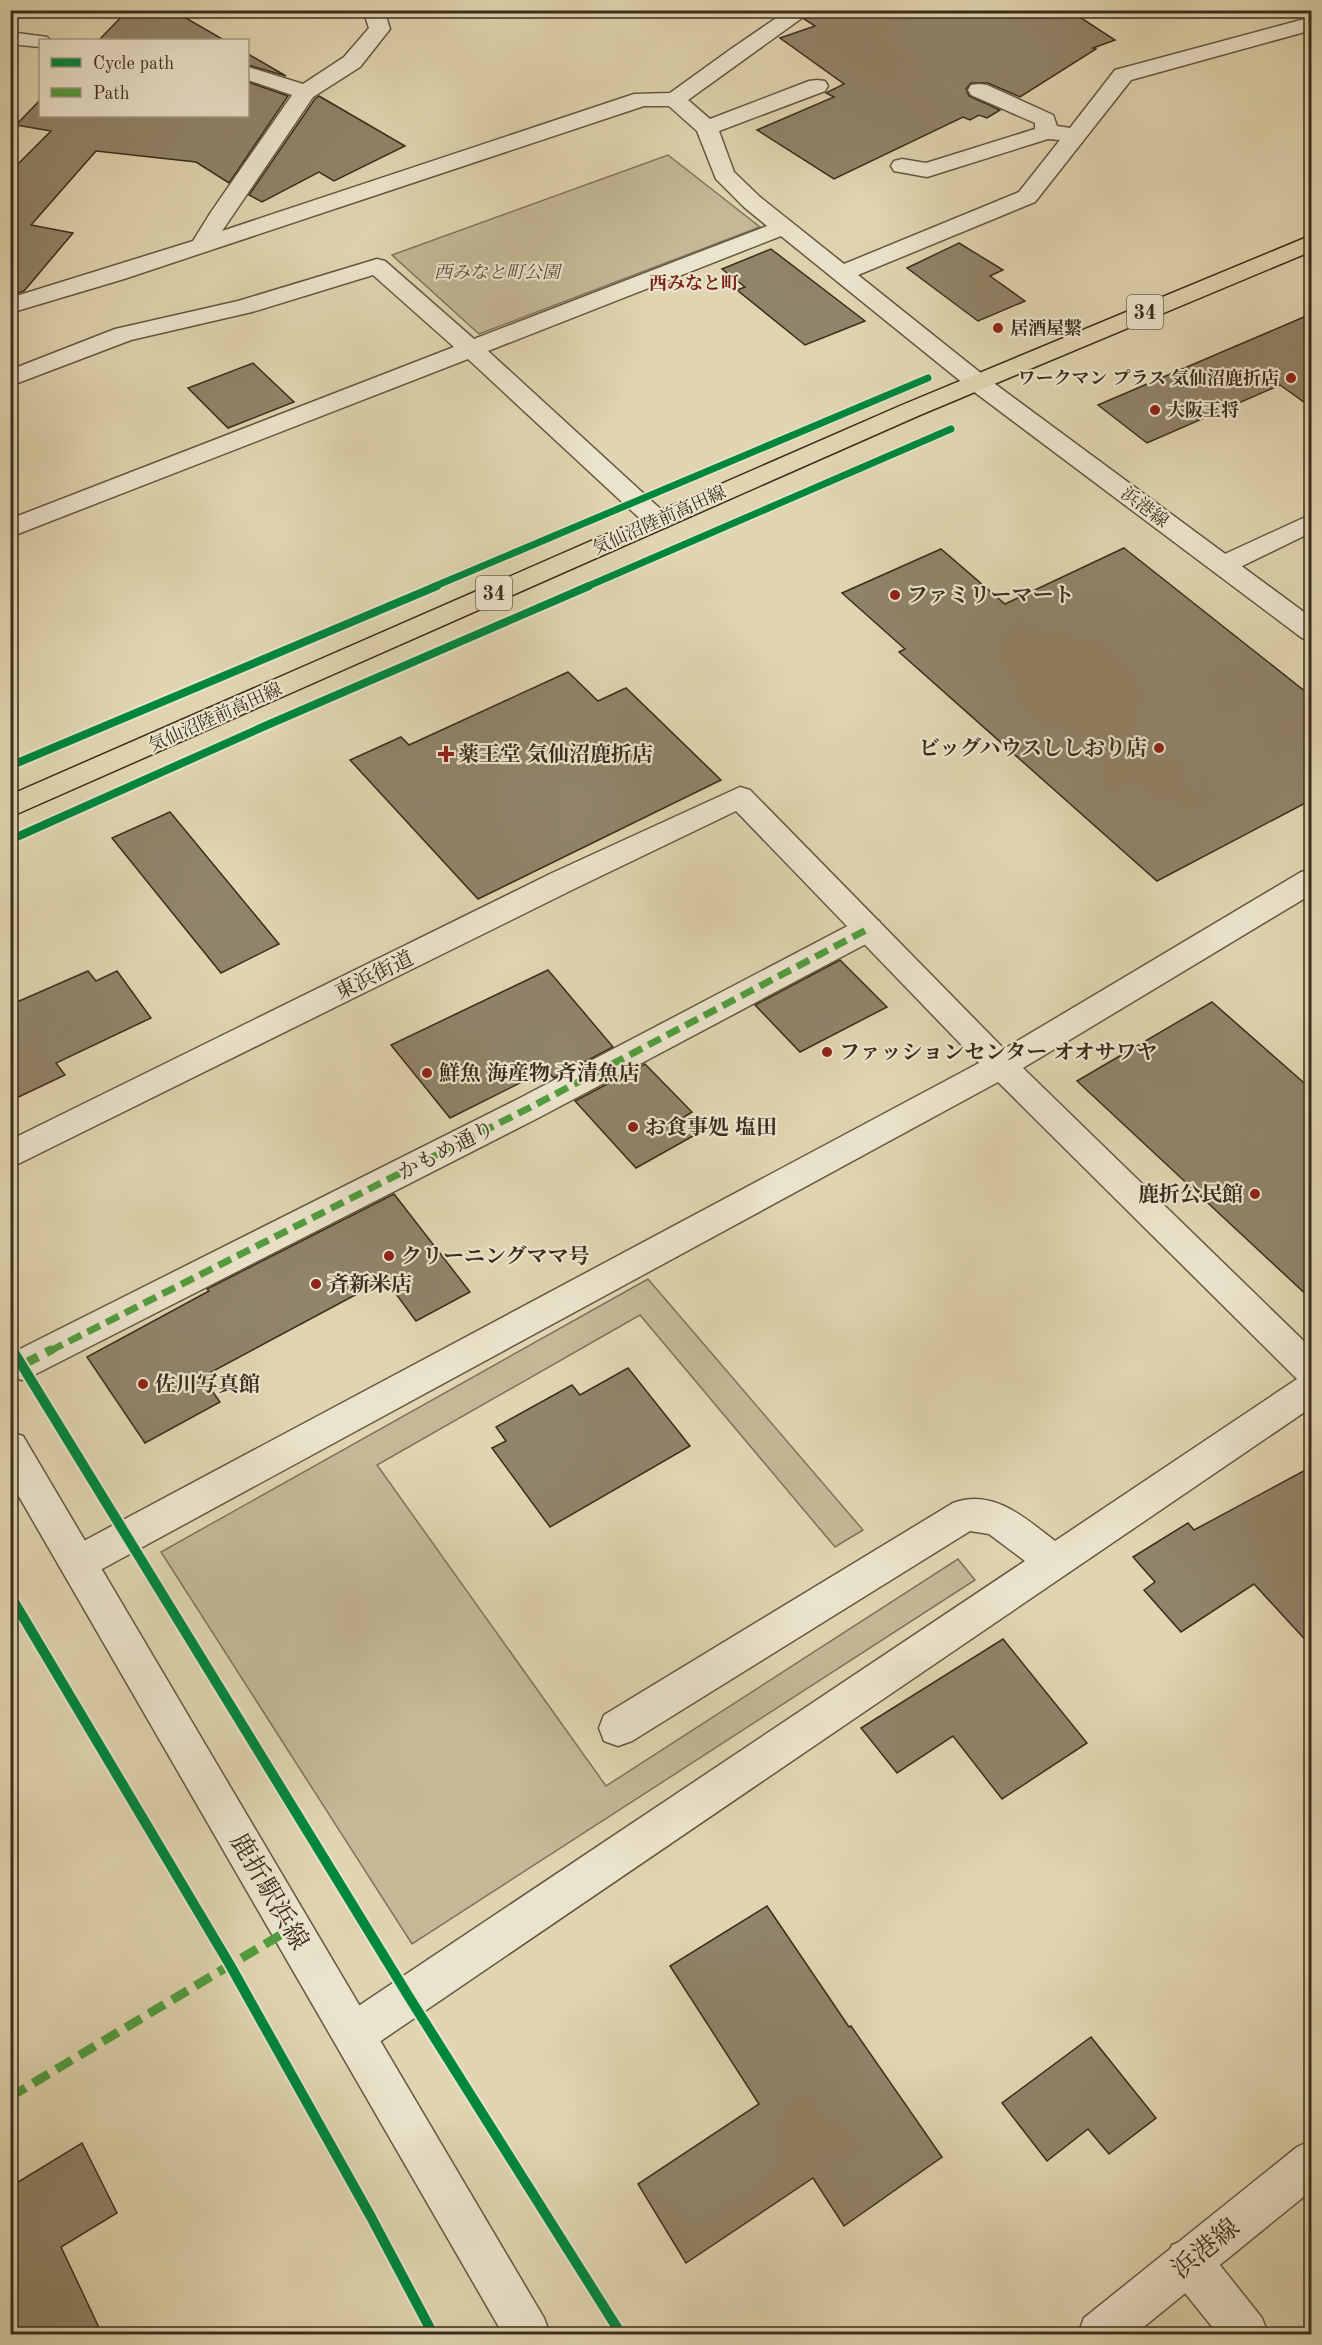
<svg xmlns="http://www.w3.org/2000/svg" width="1322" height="2345" font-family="'Old Standard TT','Noto Serif JP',serif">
<rect width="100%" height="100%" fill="#e0d5b0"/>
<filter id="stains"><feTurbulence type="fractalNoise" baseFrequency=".00333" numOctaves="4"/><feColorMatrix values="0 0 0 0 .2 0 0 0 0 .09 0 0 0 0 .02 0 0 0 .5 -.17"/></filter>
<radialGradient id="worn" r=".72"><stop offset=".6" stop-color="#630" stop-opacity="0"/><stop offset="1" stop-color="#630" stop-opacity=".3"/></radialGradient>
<!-- green -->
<g fill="#c4b897" stroke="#7f725a" stroke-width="1.5">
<path d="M668,155L760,227L479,334L392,255Z"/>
<path d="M648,1279L863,1530L835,1547L640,1315L377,1465L606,1786L958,1559L975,1580L412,1944L161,1552Z"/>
</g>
<!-- building -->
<g fill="#908469" stroke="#3a2d1d" stroke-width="1.5">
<path d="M128,10H172L224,40H99Z"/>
<path d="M815,10H1069L1115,40L1093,48L1096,49L1020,97L988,83H971L966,89L969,96L1000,110L987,118L979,115L970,120L963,117L834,179L757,130L834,97L826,93L844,84L780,38L815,26L804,19Z"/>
<path d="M248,54L286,76L248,65Z"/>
<path d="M248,82L288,96L229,183L196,162L96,151L31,225L73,233L24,291L10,295V172L51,131L16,125L40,100V116H248Z"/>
<path d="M319,96L405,146L334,181L319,172L262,202L249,195L315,99Z"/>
<path d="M959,243L1003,270L990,276L1025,301L978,321L907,268Z"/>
<path d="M771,249L865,321L805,345L737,290L745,287L722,269Z"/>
<path d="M1311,314V407L1280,385L1147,443L1098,405Z"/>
<path d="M253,363L294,402L228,428L188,388Z"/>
<path d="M1124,548L1311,696V800L1157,881L899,652L905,649L842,593L941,549L1005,604Z"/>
<path d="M568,672L598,701L626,688L721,780L478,899L350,760L401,737L409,745Z"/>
<path d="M170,812L279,944L221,973L112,838Z"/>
<path d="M840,960L887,1007L800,1052L755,1005Z"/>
<path d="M548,970L613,1047L554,1078L546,1070L450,1118L391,1045Z"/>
<path d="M88,971L96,981L117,971L151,1018L56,1063L65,1075L10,1101V1005Z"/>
<path d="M1212,1002L1311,1089V1299L1077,1081Z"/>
<path d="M645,1064L692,1112L678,1121L693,1136L636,1168L575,1101Z"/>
<path d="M394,1194L470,1292L416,1321L385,1279L202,1377L220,1402L145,1443L87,1357L209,1291L207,1289Z"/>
<path d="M628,1368L690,1446L550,1527L492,1448L506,1441L496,1427L572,1385L580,1395Z"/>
<path d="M1311,1467V1646L1254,1584L1181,1632L1144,1590L1155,1582L1133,1557L1188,1523L1194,1530Z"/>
<path d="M1003,1639L1087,1743L1002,1799L953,1736L897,1773L861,1728Z"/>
<path d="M767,1906L849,2027L851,2026L942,2157L844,2226L813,2178L686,2263L638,2184L759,2104L670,1966Z"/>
<path d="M1091,2037L1156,2118L1109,2154L1088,2129L1047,2161L1002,2103Z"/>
<path d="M82,2143L117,2213L61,2247L102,2334H10V2187Z"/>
</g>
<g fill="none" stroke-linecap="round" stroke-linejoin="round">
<!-- pedestrian casing -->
<g stroke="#645742" stroke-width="3">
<path id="pedestrian" d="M868,918L879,921L883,929L879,937L540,1117L34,1375L22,1380L10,1376V1354L518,1099L857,921Z"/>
</g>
<!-- minor casing -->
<g stroke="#645742" stroke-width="3">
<g id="minor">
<path d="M363,10H384L390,29L360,67L313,97L222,231L634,94L670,93L731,49L788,10H813L688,100L710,119L809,81L817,80L825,81L828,86L825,91L719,131L734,172L760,197L844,264L1019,192L1060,140L1048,139L927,177L894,171L891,166L894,161L902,159L926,163L1035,129V123L971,95L968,90L971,85L979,84L987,85L1053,115L1057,126L1070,128L1115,70L1312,17V30L1131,80L1035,202L858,275L987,378L990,383L987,388L978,390L969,388L781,236L488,351L667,515L671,521L667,527L658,529L649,527L468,359L10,537V519L454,347L373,275L252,312L131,340L10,386V370L115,329L238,301L377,259L385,261L474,339L767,226L744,207L716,179L697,131L669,106H644L124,279L10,313V298L193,241L211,212L292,95L248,80V67L303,84L344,57L369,28Z"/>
<path d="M10,32L47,37L50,40H40V47L10,44Z"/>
<path d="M1312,514V532L1232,571L1223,573L1214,571L1210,565L1214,559Z"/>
<path d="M740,787L750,790L1004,1049L1301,872L1312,869V894L1023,1068L1312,1349V1407L369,2049L354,2055L339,2049L333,2034L339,2019L1025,1561L989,1534L970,1531L632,1741L618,1746L604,1741L599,1728L604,1715L953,1503C993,1488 1025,1518 1055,1541L1297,1379L998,1082L91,1575L78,1579L65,1575L59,1563L65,1551L979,1063L736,811L574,889L10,1168V1140L552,873Z"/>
<path d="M1188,2239L1204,2245L1262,2318L1268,2334H1218L1172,2277L1166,2261L1172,2245Z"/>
</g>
</g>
<!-- tertiary casing -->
<g stroke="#645742" stroke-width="3">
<g id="tertiary">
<path d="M978,376L987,378L1312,618V641L1302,638L969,388L966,383L969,378Z"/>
<path d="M10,1432L23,1436L544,2318L550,2334H503L10,1481Z"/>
<path d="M1312,2140V2190L1135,2334H1078L1084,2318L1297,2147Z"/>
</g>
</g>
<!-- primary casing -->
<g stroke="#3a2d1d" stroke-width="3">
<path id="primary" d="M1312,235V251L920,415L10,817V795L902,405Z"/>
</g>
<!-- pedestrian -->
<use href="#pedestrian" fill="#ebe4cc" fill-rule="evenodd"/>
<!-- minor -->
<use href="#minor" fill="#ebe4cc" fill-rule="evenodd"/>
<!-- tertiary -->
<use href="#tertiary" fill="#ebe4cc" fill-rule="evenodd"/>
<!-- primary -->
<use href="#primary" fill="#e0d5b0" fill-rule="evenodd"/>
<!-- quiet-far1 -->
<path stroke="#529d3f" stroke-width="7" stroke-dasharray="14 7" stroke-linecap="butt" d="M50,1351L529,1108L868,929"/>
<!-- quiet -->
<g stroke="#529d3f" stroke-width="9" stroke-dasharray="18 9" stroke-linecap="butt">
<path d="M22,1365L53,1349"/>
<path d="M10,2097L292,1928"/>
</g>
<!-- cycleway-far2 casing -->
<g stroke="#ebe4cc" stroke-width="10">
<g id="cycleway-far2">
<path d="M433,587L928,378"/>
<path d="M586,587L951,429"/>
</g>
</g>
<!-- cycleway-far1 casing -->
<g stroke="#ebe4cc" stroke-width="12">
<g id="cycleway-far1">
<path d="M10,766L437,586"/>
<path d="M10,840L265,726L589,586"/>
<path d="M10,1346L13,1351"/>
</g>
</g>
<!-- cycleway casing -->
<g stroke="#ebe4cc" stroke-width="14">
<g id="cycleway">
<path d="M12,1349L409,1997L621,2334"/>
<path d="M10,1595L230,1965L371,2217L433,2334"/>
</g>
</g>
<!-- cycleway-far2 -->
<use href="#cycleway-far2" stroke="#00873e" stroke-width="7"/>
<!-- cycleway-far1 -->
<use href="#cycleway-far1" stroke="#00873e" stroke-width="8"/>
<!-- cycleway -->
<use href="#cycleway" stroke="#00873e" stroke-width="10"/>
</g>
<!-- markers -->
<g fill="#8f2418" stroke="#ebe4cc" stroke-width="2">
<circle cx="998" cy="328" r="6"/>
<circle cx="1291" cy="378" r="6"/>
<circle cx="1155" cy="410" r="6"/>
<circle cx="895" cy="595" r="6"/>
<circle cx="1159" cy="748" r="6"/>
<path d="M443 745h6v6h6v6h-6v6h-6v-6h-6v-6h6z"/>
<circle cx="827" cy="1052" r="6"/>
<circle cx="427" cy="1073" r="6"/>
<circle cx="633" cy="1127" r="6"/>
<circle cx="1255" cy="1194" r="6"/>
<circle cx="389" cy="1256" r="6"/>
<circle cx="316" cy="1284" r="6"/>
<circle cx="143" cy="1384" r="6"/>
</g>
<g text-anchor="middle" stroke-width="4.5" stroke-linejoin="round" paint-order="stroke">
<!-- far-park labels -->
<g font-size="18" font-style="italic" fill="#564935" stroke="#ebe4cc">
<text x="497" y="278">西みなと町公園</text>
</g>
<!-- far-neighbourhood labels -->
<g font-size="18" font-weight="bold" fill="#7a1f14" stroke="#ebe4cc">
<text x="694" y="289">西みなと町</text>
</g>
<!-- far-poi labels -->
<g font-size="18" font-weight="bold" fill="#3a2d1d" stroke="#ebe4cc" text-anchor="start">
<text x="1010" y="334">居酒屋繋</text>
<text x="1279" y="384" text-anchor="end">ワークマン プラス 気仙沼鹿折店</text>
<text x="1167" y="416">大阪王将</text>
</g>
<!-- far-street labels -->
<g font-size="18" fill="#3a2d1d" stroke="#ebe4cc">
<text transform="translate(1145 507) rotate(37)" y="6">浜港線</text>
<text transform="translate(659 520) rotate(-24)" y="6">気仙沼陸前高田線</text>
<text transform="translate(215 717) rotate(-24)" y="6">気仙沼陸前高田線</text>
</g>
<!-- shield labels -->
<g fill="#ebe4cc" stroke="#6f6452" stroke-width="1.5">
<rect x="1127" y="295" width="36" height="34" rx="4.5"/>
<rect x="476" y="576" width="36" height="34" rx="4.5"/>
</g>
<g font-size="20" font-weight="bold" fill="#3a2d1d">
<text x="1145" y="319">34</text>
<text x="494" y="600">34</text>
</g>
<!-- poi labels -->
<g font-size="21" font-weight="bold" fill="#3a2d1d" stroke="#ebe4cc" text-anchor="start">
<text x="907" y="602">ファミリーマート</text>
<text x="1147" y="755" text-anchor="end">ビッグハウスししおり店</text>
<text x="458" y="761">薬王堂 気仙沼鹿折店</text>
<text x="839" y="1059">ファッションセンター オオサワヤ</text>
<text x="439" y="1080">鮮魚 海産物 斉清魚店</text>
<text x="645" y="1134">お食事処 塩田</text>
<text x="1243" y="1201" text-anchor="end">鹿折公民館</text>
<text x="401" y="1263">クリーニングママ号</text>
<text x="328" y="1291">斉新米店</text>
<text x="155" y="1391">佐川写真館</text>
</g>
<!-- street labels -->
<g font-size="21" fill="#3a2d1d" stroke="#ebe4cc">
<text transform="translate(374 975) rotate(-26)" y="7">東浜街道</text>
<text transform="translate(446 1150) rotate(-27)" y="7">かもめ通り</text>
</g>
<!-- near-street labels -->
<g font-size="26" fill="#3a2d1d" stroke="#ebe4cc">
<text transform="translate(270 1891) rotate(60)" y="9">鹿折駅浜線</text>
<text transform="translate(1205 2248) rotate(-39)" y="9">浜港線</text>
</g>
</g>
<!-- margin -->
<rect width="1322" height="2345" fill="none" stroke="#e0d5b0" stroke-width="36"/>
<rect x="12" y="12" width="1298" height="2321" fill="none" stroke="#3a2d1d" stroke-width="3"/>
<rect x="18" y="18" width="1286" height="2309" fill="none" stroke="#3a2d1d" stroke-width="1.5"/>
<!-- legend -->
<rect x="39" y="39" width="210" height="78" fill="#ebe4cc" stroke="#a49b86" stroke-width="1.5"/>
<rect x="51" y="58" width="30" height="9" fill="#00873e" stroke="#a49b86" stroke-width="1.5"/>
<text x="93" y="69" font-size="18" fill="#3a2d1d">Cycle path</text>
<rect x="51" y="88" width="30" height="9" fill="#529d3f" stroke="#a49b86" stroke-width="1.5"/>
<text x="93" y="99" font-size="18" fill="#3a2d1d">Path</text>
<rect width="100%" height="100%" filter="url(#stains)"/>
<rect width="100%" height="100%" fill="url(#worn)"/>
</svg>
